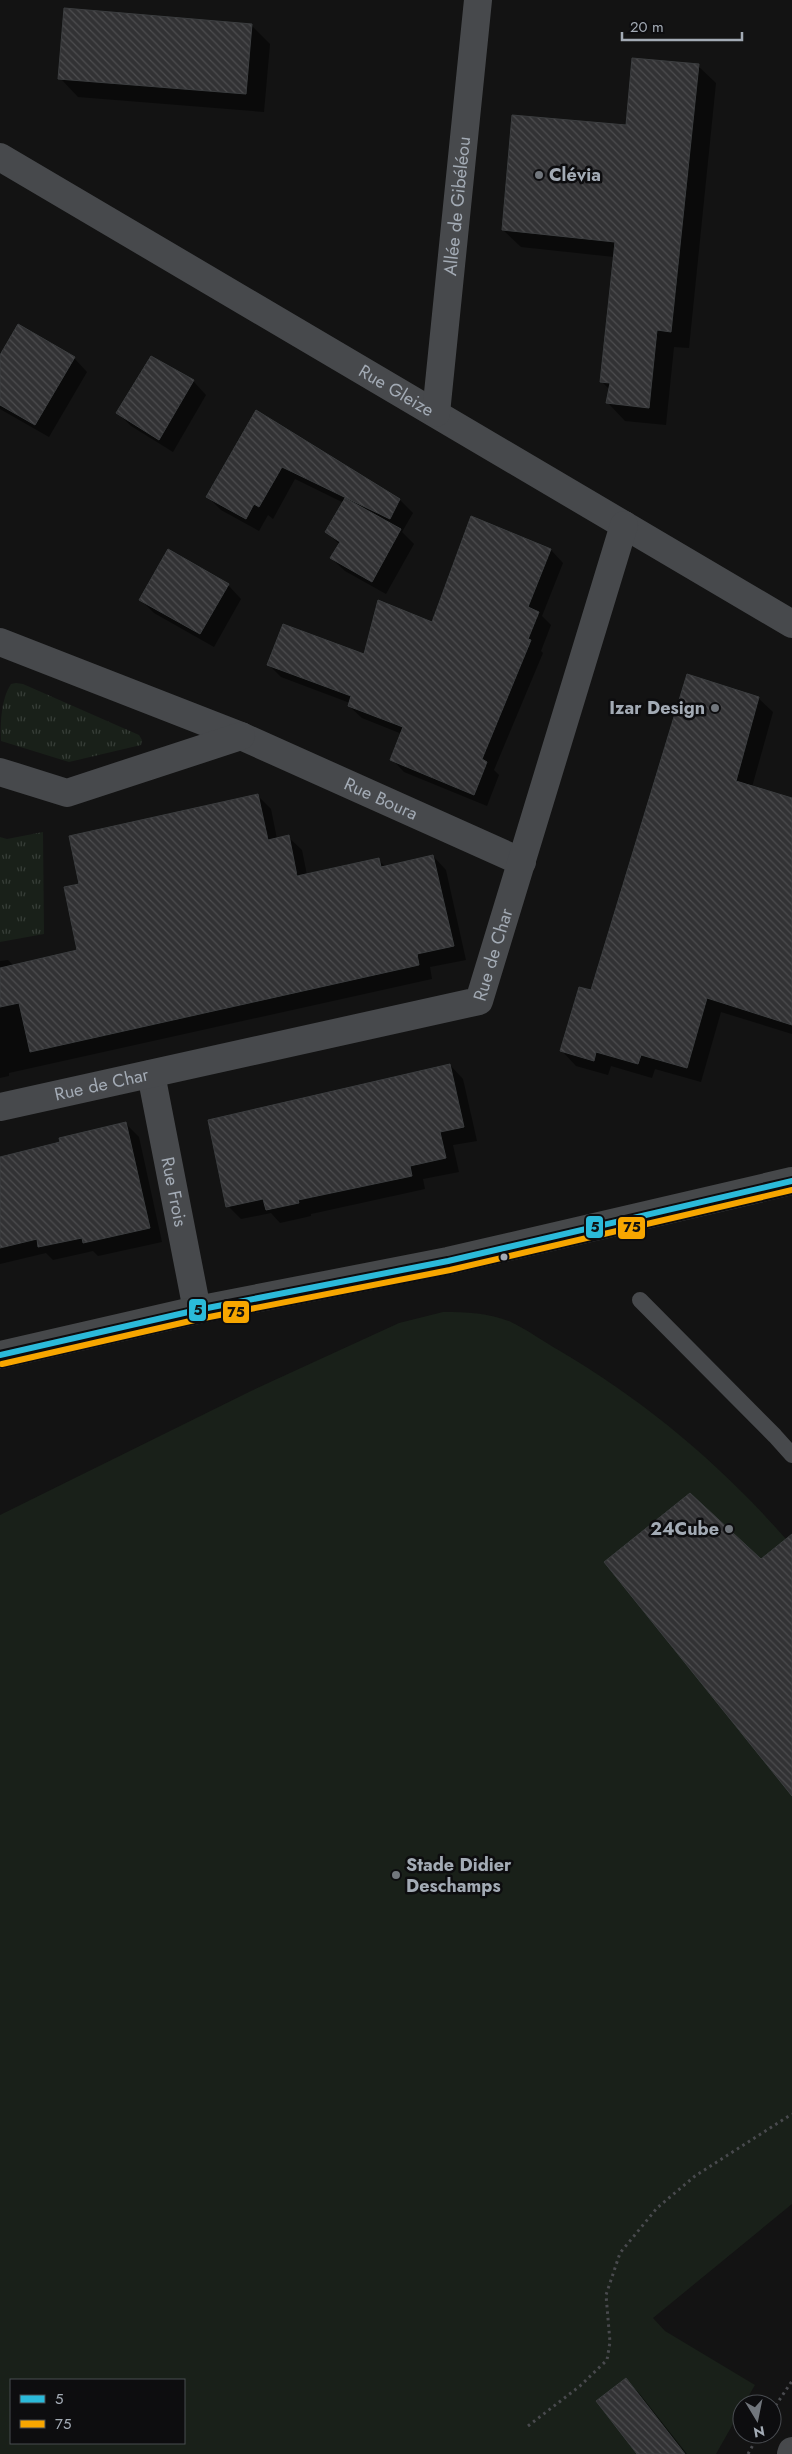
<svg xmlns="http://www.w3.org/2000/svg" width="792" height="2454" font-family="Jost,sans-serif">
<defs>
<pattern id="grass-tufts" width="24" height="20" patternUnits="userSpaceOnUse" patternTransform="scale(1.25)"><rect width="24" height="20" fill="#192019"/><path d="M3 7l-1-3M5 7V3M7 7l1-3M15 17l-1-3M17 17v-4M19 17l1-3" fill="none" stroke="#373e38"/></pattern>
<pattern id="building-back-hatch" width="6" height="6" patternUnits="userSpaceOnUse" patternTransform="scale(1.25)"><rect width="6" height="6" fill="#323234"/><path d="M-1 5l2 2M0 0l6 6M5-1l2 2" fill="none" stroke="#4d4d4f"/></pattern>
</defs>
<rect width="100%" height="100%" fill="#131313"/>
<!-- grass -->
<g fill="url(#grass-tufts)">
<path d="M16,683L23,684L139,735L142,740L141,745L69,762L1,741C0,724 1,699 11,684Z"/>
<path d="M43,832L44,934L0,942V837L7,839Z"/>
</g>
<!-- pitch -->
<path fill="#192019" fill-rule="evenodd" d="M443,1312C466,1312 490,1313 511,1322C528,1330 544,1342 560,1351C648,1403 725,1468 792,1546V2204L653,2318L665,2331L755,2385L744,2404H742V2408L716,2454H0V1515L251,1391L399,1323ZM11,2380H184V2443H11Z"/>
<!-- shadow -->
<g fill="#0007">
<path d="M251,25L270,44L264,112L78,97L60,78Z"/>
<path d="M698,66L716,83L689,348L674,347L666,425L625,421L608,403L610,390L601,381L614,257L521,247L503,230Z"/>
<path d="M0,357L74,358L87,372L49,437L0,409Z"/>
<path d="M193,381L206,395L173,452L131,426L118,413Z"/>
<path d="M257,412L400,500L413,513L402,532L414,544L386,594L345,571L331,558L340,545L327,532L344,503L295,479L273,519L268,515L259,531L221,510L208,497Z"/>
<path d="M472,517L551,550L563,563L542,616L551,625L541,651L543,653L494,770L499,775L487,806L404,772L392,759L402,734L362,718L349,706L350,703L281,677L268,664L365,656L433,623Z"/>
<path d="M228,585L241,599L214,647L154,613L141,600Z"/>
<path d="M758,698L773,712L752,787L792,799V1034L721,1012L701,1082L655,1069L652,1078L611,1066L608,1075L576,1066L562,1051L591,992Z"/>
<path d="M257,795L271,809L277,839L288,837L302,850L307,875L378,860L386,867L433,856L446,870L466,960L430,967L432,979L9,1073V1076L0,1078V961L8,960L14,966L79,951L81,885Z"/>
<path d="M450,1065L463,1079L477,1141L453,1145L459,1172L423,1179L425,1189L311,1214V1216L280,1223L271,1213L241,1219L228,1206Z"/>
<path d="M125,1123L139,1137L162,1242L98,1256L93,1251L53,1260L46,1253L0,1264V1158L61,1143Z"/>
<path d="M626,2380L639,2393L687,2454H639Z"/>
</g>
<!-- building -->
<g fill="url(#building-back-hatch)" stroke="#3b3d3f">
<path d="M64,8L252,24L246,94L58,79Z"/>
<path d="M632,58L699,64L671,332L657,330L649,408L606,403L610,383L600,382L615,242L502,230L512,115L626,125Z"/>
<path d="M18,324L75,357L35,425L0,405V355Z"/>
<path d="M151,356L194,380L159,440L116,413Z"/>
<path d="M256,410L400,499L390,519L282,467L259,507L254,504L246,519L206,497Z"/>
<path d="M345,498L401,529L372,582L330,558L340,542L325,532Z"/>
<path d="M471,516L551,549L528,607L539,612L528,639L531,640L482,759L487,762L474,795L390,760L403,727L348,706L351,696L267,665L283,624L364,654L378,600L432,622Z"/>
<path d="M168,549L229,584L200,634L139,600Z"/>
<path d="M687,674L759,697L736,781L792,798V1025L707,998L687,1068L641,1055L638,1064L596,1052L594,1061L560,1051L579,987L591,990Z"/>
<path d="M258,794L268,840L289,835L297,876L379,858L381,867L433,855L454,946L417,954L419,965L30,1052L19,1003L0,1007V968L77,950L64,887L79,884L69,836Z"/>
<path d="M450,1064L464,1127L440,1132L446,1158L410,1166L412,1176L298,1200L299,1203L266,1210L263,1199L226,1207L208,1120Z"/>
<path d="M126,1122L150,1228L83,1243L82,1238L38,1247L37,1239L0,1248V1157L60,1142L59,1138Z"/>
<path d="M690,1493L761,1559L792,1534V1796L604,1562Z"/>
<path d="M626,2378L685,2454H637L596,2401Z"/>
</g>
<g fill="none" stroke-linecap="round" stroke-linejoin="round">
<!-- path -->
<g stroke="#494a4e" stroke-width="3" stroke-dasharray="2.5 4" stroke-linecap="butt">
<path d="M772,2411L792,2381"/>
<path d="M528,2426L580,2386L607,2360L610,2342L606,2295L620,2253L657,2208L695,2176L792,2114"/>
<path d="M748,2454L759,2434"/>
</g>
<!-- service -->
<path stroke="#47494c" stroke-width="16" d="M640,1300L775,1436L792,1455"/>
<!-- minor -->
<g stroke="#47494c" stroke-width="28">
<path id="s1" d="M0,157L792,624"/>
<path id="s2" d="M436,413L478,0"/>
<path id="s3" d="M0,642L241,736L522,862"/>
<path d="M0,772L67,793L241,736"/>
<path id="s4" d="M151,1074L197,1310"/>
<path id="s5" d="M0,1107L479,1001L624,525"/>
</g>
<!-- tertiary -->
<path stroke="#47494c" stroke-width="28" d="M791,2454L792,2451"/>
<!-- secondary -->
<path stroke="#46484a" stroke-width="28" d="M0,1355L197,1310L448,1261L792,1181"/>
<!-- bus-1 casing -->
<g stroke="#0d0d0f" stroke-width="10">
<path id="bus-1" d="M0,1355L197,1310L448,1261L792,1181"/>
</g>
<!-- bus-2 casing -->
<g stroke="#0d0d0f" stroke-width="10">
<path id="bus-2" d="M2,1364L199,1319L450,1270L792,1190"/>
</g>
<!-- bus-1 -->
<use href="#bus-1" stroke="#2bbada" stroke-width="6"/>
<!-- bus-2 -->
<use href="#bus-2" stroke="#f7a600" stroke-width="6"/>
</g>
<!-- markers -->
<g fill="#71767c" stroke="#0d0d0f" stroke-width="2">
<circle cx="539" cy="175" r="5"/>
<circle cx="715" cy="708" r="5"/>
<circle cx="729" cy="1529" r="5"/>
<circle cx="396" cy="1875" r="5"/>
</g>
<circle fill="#a3abb5" stroke="#0d0d0f" stroke-width="2" cx="504" cy="1257" r="4.5"/>
<g text-anchor="middle" stroke-width="5" stroke-linejoin="round" paint-order="stroke">
<!-- poi labels -->
<g font-size="18" font-weight="bold" fill="#a3abb5" stroke="#0d0d0f" text-anchor="start">
<text x="549" y="181">Clévia</text>
<text x="705" y="714" text-anchor="end">Izar Design</text>
<text x="719" y="1535" text-anchor="end">24Cube</text>
<text x="406" y="1871">Stade Didier<tspan x="406" dy="21">Deschamps</tspan></text>
</g>
<!-- street labels -->
<g font-size="18" fill="#a3abb5" stroke="#0d0d0f">
<text dy="6" stroke="none"><textPath href="#s2" startOffset="208">Allée de Gibéléou</textPath></text>
<text dy="6" stroke="none"><textPath href="#s1" startOffset="460">Rue Gleize</textPath></text>
<text dy="6" stroke="none"><textPath href="#s3" startOffset="412">Rue Boura</textPath></text>
<text dy="6" stroke="none"><textPath href="#s5" startOffset="539">Rue de Char</textPath></text>
<text dy="6" stroke="none"><textPath href="#s5" startOffset="104">Rue de Char</textPath></text>
<text dy="6" stroke="none"><textPath href="#s4" startOffset="120">Rue Frois</textPath></text>
</g>
</g>
<g stroke="#0d0d0f" stroke-width="2">
<rect x="585" y="1215" width="19" height="24" rx="5" fill="#2bbada"/>
<rect x="617" y="1216" width="29" height="24" rx="5" fill="#f7a600"/>
<rect x="188" y="1298" width="19" height="24" rx="5" fill="#2bbada"/>
<rect x="222" y="1300" width="28" height="24" rx="5" fill="#f7a600"/>
</g>
<g font-size="14" text-anchor="middle" font-weight="bold" fill="#111">
<text x="595" y="1232">5</text>
<text x="632" y="1232">75</text>
<text x="198" y="1315">5</text>
<text x="236" y="1317">75</text>
</g>
<!-- legend -->
<rect x="10" y="2379" width="175" height="65" fill="#0d0d0f" stroke="#494c51"/>
<rect x="20" y="2395" width="25" height="8" fill="#2bbada" stroke="#494c51"/>
<text x="55" y="2404" font-size="15" fill="#a3abb5">5</text>
<rect x="20" y="2420" width="25" height="8" fill="#f7a600" stroke="#494c51"/>
<text x="55" y="2429" font-size="15" fill="#a3abb5">75</text>
<!-- north arrow -->
<g transform="translate(757 2419) rotate(170)"><circle r="24" fill="#0d0d0f" stroke="#494c51"/>
<path d="M0-4L9 19L0 12L-9 19Z" fill="#71767c"/>
<text y="-8" font-size="14" font-weight="bold" text-anchor="middle" fill="#a3abb5">N</text>
</g>
<!-- scale -->
<path d="M622 32v8h120v-8" fill="none" stroke="#a3abb5" stroke-width="2.5"/>
<text x="630" y="32" font-size="15" fill="#a3abb5" stroke="#0d0d0f" stroke-width="4" paint-order="stroke">20 m</text>
</svg>
